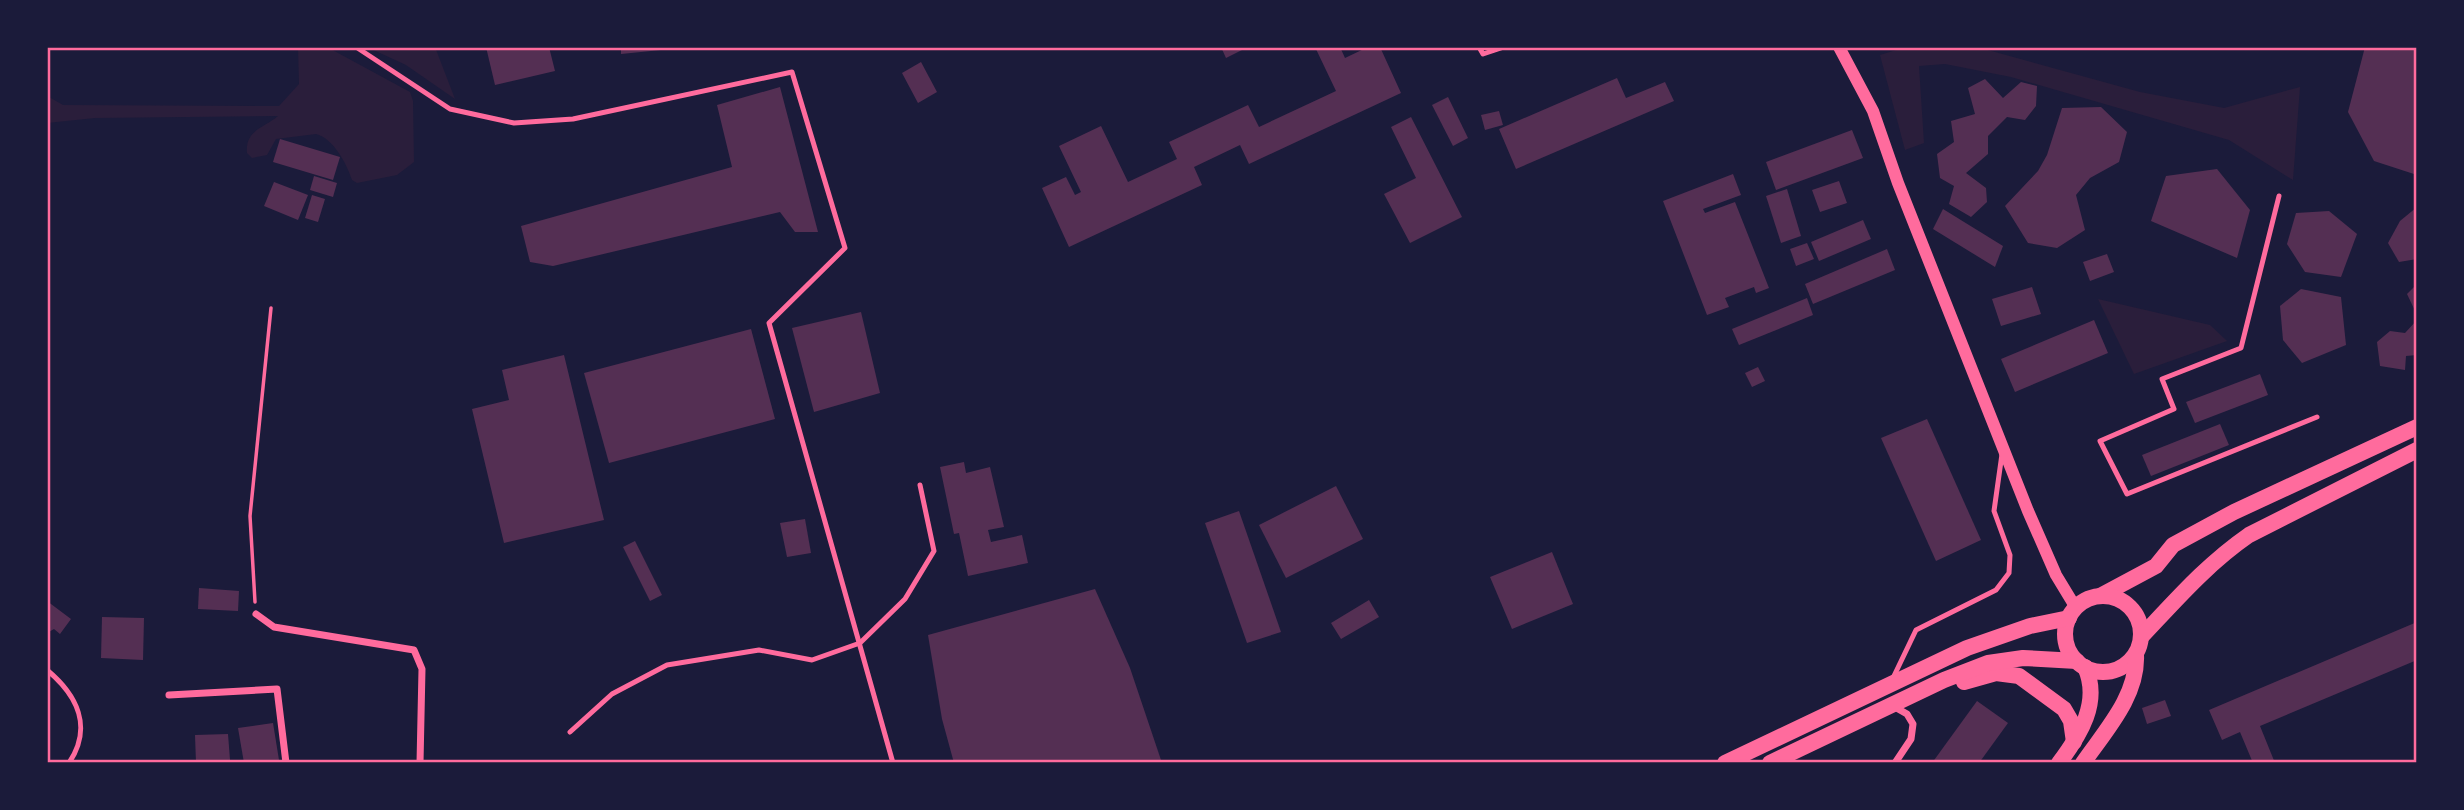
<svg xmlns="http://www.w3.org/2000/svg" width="2464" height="810" font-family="Literata,serif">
<rect width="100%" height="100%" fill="#1b1b3a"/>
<!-- green -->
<g fill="#2a1e3b">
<path d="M47,47H50L49,97L63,105L279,106L299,84L298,47H327L410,92L413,101L414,162L397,175L357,183L352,180C347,164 333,138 316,134L276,139L267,155L252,158L247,153C245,130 264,128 278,116L95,118L47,123Z"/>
<path d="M367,47H435L455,99L406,65Z"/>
<path d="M1906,47H1977L2140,92L2224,108L2300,87L2293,180L2229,140L2011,77L1945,64L1919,66L1924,143L1905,150L1880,55Z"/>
<path d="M2098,299L2210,325L2227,341L2134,374Z"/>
</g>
<!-- building -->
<g fill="#542f53">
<path d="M486,47H549L555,71L495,85Z"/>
<path d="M621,47H671V49L621,54Z"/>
<path d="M1221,47H1248L1226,58Z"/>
<path d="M1315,47H1340L1345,58L1368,47H1380L1401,93L1249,164L1240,145L1194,167L1202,185L1069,247L1042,188L1066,177L1075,195L1081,192L1059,146L1101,126L1128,182L1177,159L1169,142L1248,105L1259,127L1336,91Z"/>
<path d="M2365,47H2417V175L2374,161L2348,112Z"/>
<path d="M921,62L937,92L918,103L902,73Z"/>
<path d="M1617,78L1626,98L1665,82L1674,101L1516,169L1499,129Z"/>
<path d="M1985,79L2003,98L2021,82L2037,86L2036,106L2025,120L2007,117L1988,136V154L1966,173L1986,188L1987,202L1971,217L1949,204L1954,186L1940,178L1937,154L1954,142L1951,121L1975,114L1968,88Z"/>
<path d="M780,87L818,232H795L780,212L553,266L530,262L521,226L732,167L717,105Z"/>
<path d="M1448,97L1468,138L1453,146L1432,105Z"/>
<path d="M2101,107L2127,132L2119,162L2090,178L2076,195L2085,230L2057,248L2028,243L2005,206L2038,171L2047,155L2062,108Z"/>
<path d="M1499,111L1503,125L1485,130L1481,115Z"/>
<path d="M1411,117L1462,217L1410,243L1384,194L1416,178L1391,127Z"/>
<path d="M1852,130L1863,158L1776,190L1766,162Z"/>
<path d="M280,139L340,157L333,180L273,162Z"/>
<path d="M2217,169L2250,210L2237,258L2151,221L2166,176Z"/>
<path d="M1733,174L1741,195L1703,209L1705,213L1735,202L1769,288L1756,293L1754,287L1725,298L1729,307L1707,315L1663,201Z"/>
<path d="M314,176L337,183L333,197L310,190Z"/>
<path d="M1839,181L1847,203L1820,212L1812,190Z"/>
<path d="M274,182L308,195L298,220L264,206Z"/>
<path d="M1787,189L1801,236L1781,243L1766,196Z"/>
<path d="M312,195L325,199L318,222L305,218Z"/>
<path d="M2417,207V259L2399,262L2388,243L2400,221Z"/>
<path d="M1943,209L2003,246L1995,267L1933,229Z"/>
<path d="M2329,211L2357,234L2341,277L2305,272L2287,244L2296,213Z"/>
<path d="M1863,220L1871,239L1819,261L1811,242Z"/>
<path d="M1807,243L1814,259L1796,266L1790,249Z"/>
<path d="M1887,249L1895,270L1813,304L1805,284Z"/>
<path d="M2107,254L2114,272L2090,281L2083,262Z"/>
<path d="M2417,284V315L2407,294Z"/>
<path d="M2032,287L2041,314L2001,326L1992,299Z"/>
<path d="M2301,289L2341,297L2346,345L2302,363L2283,340L2280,306Z"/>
<path d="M1807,298L1813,315L1739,345L1732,329Z"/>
<path d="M861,312L880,393L814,412L792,328Z"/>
<path d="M2094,320L2108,353L2015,392L2001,359Z"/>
<path d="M2417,320V355L2406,356L2405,370L2380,366L2377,342L2390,331L2405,333Z"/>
<path d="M751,329L775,419L609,463L584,373Z"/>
<path d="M564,355L604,520L504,543L472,409L509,400L502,370Z"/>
<path d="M1758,367L1765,381L1752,387L1745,373Z"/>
<path d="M2260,374L2268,395L2195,423L2186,402Z"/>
<path d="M1927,419L1981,540L1936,561L1881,438Z"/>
<path d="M2220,424L2229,445L2151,476L2142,455Z"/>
<path d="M964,462L966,473L990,467L1004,527L988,530L991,542L1022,535L1028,563L968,576L959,533L954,534L940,467Z"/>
<path d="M1336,486L1363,539L1286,578L1259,525Z"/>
<path d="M1239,511L1281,632L1247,643L1205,523Z"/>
<path d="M805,519L811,553L787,557L780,523Z"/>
<path d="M635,541L662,595L650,601L623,547Z"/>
<path d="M1552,552L1573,604L1512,629L1490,577Z"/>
<path d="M199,588L239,591L238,611L198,609Z"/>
<path d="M1095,589L1130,668L1162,763H954L942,719L928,635Z"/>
<path d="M1369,600L1379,617L1341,639L1331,623Z"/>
<path d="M47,601L71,619L60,634L54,629L47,633Z"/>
<path d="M102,617L144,618L143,660L101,658Z"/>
<path d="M2417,622V660L2260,726L2275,763H2253L2240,732L2222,740L2209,710Z"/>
<path d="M2165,700L2171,716L2147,724L2142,708Z"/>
<path d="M1977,701L2008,723L1979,763H1932Z"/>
<path d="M273,723L279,760L244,763L238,728Z"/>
<path d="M228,734L230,760L196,763L195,735Z"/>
</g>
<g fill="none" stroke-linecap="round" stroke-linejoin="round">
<!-- path -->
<path stroke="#ff6b9d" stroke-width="3.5" d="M255,602L250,516L271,308"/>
<!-- service -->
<g stroke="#ff6b9d" stroke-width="5">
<path d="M356,47L450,109L514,123L573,119L792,72L845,248L769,323L893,763"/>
<path d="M1479,47L1483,54L1504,47"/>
<path d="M2279,196L2241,348L2162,379L2174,409L2100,441L2127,494L2317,417"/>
<path d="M47,670C77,695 93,727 69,763"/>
<path d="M1893,678L1916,630L1996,590L2009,573L2010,555L1994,511L2002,454"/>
<path d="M570,732L612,694L667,665L759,650L812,660L860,643L905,599L934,551L920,485"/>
</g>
<!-- minor -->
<g stroke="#ff6b9d" stroke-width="7">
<path d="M256,614L274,627L414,650L422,669L420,763"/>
<path d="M169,695L277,689L286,763"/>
<path d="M1893,706L1907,714L1913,724L1911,739L1895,763"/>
</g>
<!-- tertiary -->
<path stroke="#ff6b9d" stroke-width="12" d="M1839,47L1873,111L1898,183L2028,511L2056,575L2076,608"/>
<!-- primary -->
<g stroke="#ff6b9d" stroke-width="16">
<path d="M2100,596L2156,566L2173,545L2234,512L2417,427"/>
<circle cx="2103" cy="634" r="38"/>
<path d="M2141,637C2176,600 2207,564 2249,535L2417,450"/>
<path d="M1964,682L1996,673L2019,676L2064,709L2071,721L2074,742"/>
<path d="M1725,763L1967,648L2030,626L2069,618"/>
<path d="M1770,763L1944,680L1988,663L2023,658L2077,661"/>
<path d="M2059,763C2080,735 2101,702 2085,667"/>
<path d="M2083,763C2105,731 2138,696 2136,655"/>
</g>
</g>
<!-- border -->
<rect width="2464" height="810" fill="none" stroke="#1b1b3a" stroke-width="98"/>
<rect x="49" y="49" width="2366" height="712" fill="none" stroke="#ff6b9d" stroke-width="2.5"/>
</svg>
